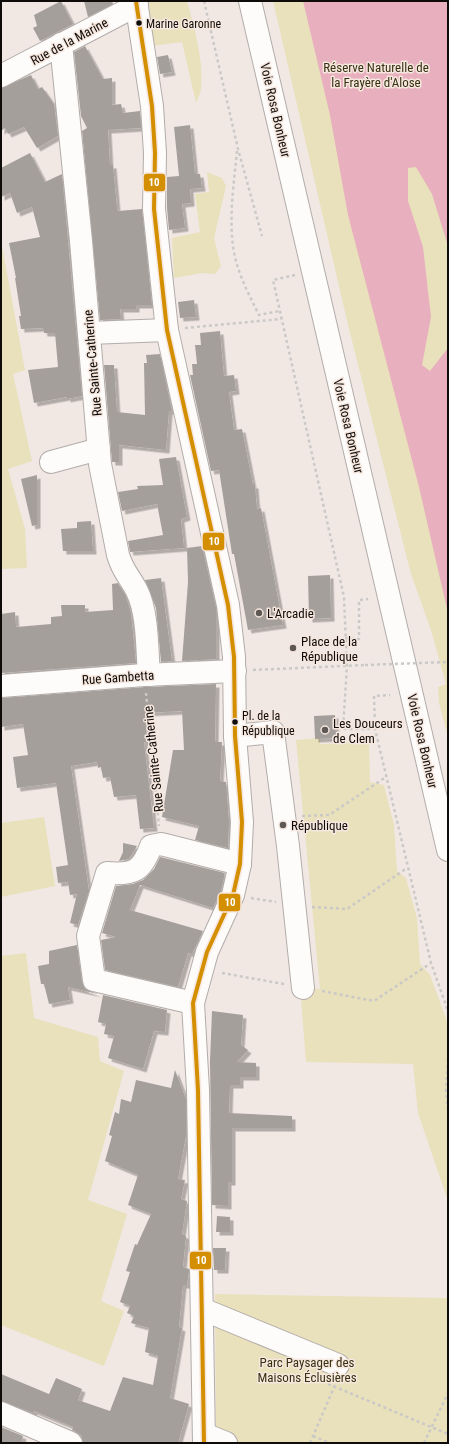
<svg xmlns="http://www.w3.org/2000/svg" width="449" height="1444" font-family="'Roboto Condensed',sans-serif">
<defs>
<filter id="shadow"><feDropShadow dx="3.5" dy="3.5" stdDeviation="0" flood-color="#0004"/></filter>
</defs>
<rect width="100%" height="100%" fill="#f1e8e4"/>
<!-- green -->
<g fill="#e9e0bc">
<path d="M144,1H187C194,26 204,62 201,88C201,93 198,98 196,103L182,42L151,46Z"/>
<path d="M273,1H448V737L439,703L438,687L446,684L431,630L411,574L348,325Z"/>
<path d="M207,172L222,178L226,186L214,238L221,266L215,274L202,273L174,278L172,238L200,232L195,194L209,192Z"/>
<path d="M1,241L25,370L13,374L32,461L8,469L25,529L27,568L1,569Z"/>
<path d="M320,738V744L369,742L370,782L384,785L394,825L397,871L406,878L417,918L420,964L430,975L448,1024V1201L418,1113L413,1064L306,1062L300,986L320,989L296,740Z"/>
<path d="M44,817L55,886L1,897V823Z"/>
<path d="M26,953L34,1018L98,1037L100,1061L124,1071L88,1200L127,1214L101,1301L124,1311L104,1366L1,1325V956Z"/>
<path d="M215,1294L448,1298V1443H216Z"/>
</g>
<!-- water -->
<path fill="#e8afbe" d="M303,1H448V246L432,194L416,167L408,168V201L423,247L431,317L422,365L430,371L448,348V613L419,487L348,215L330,115Z"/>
<!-- building -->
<g fill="#a59f9b" filter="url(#shadow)">
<path d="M61,1L73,24L40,41L33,28L37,26L34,15Z"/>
<path d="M84,1H112L113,4L88,17Z"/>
<path d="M85,46L103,79L112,78V105L121,104L123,113L140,111L141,128L108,130L110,165H113L117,208L118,211L142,209L152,305H136V309H120L121,319L100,320L82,131L87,128L81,116L74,52Z"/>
<path d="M168,55L172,72L160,74L157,57Z"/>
<path d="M31,75L38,89L42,87L54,104L58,136L37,148L24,127L8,134L5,128L1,131V88Z"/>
<path d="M190,125L195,174H200L202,188L190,189L191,203L182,204L185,228L169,230L167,208V177L179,176L174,127Z"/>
<path d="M30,153L45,182L62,174L82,396L67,399V397L34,403L28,370L58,367L55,333H44L43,328L21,329L19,316H21L15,278H16L9,243L40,237L32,207L17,213L10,193L1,197V168Z"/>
<path d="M194,300L196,317L180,318L178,302Z"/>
<path d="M220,331L224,376L234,375L236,391L229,392L234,430L242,429L253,485H255L257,509L261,508L283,625L248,630L234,554H232L219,470L211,471L190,375H193L192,364H197L195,345H201L200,333Z"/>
<path d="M160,354L172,411H169L166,450L119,445V462H112L104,365H114L117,412L145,415L144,363H147L146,355Z"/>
<path d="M176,457L187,517L181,519L184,548L130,552L128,541L163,535L157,504L122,511L118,492L138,489L137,486L163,485L159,459Z"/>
<path d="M37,475V525L32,526L21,479Z"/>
<path d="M91,521L93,551H63L61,529L77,528V522Z"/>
<path d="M202,546L216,607V659L182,661L188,582L187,548Z"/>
<path d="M330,575L331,618L309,619L308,576Z"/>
<path d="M161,578L172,661L161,662L156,608L145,580Z"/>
<path d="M118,583L126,596L131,613L136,663L1,673V614L15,612L16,627L51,624V617L62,616L61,605H85V612L113,610L112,584Z"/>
<path d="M216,684L215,742H222L220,781L226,782L229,822L228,848L195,840L199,826L162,817L173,750H184L182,711L145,713L147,742H144L154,828L140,829L136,795L114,797L110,777L103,778L101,767L98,768L97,762L71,766L89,891L78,925L70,923L77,894L70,895L68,882L58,883L56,867L68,865L56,783L17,788L13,757L28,755L23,724L1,727V698L145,687Z"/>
<path d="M335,715L336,738L315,739L314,716Z"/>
<path d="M123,843L137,846L129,859L119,861L123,852Z"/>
<path d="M160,857L225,873L221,891L213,908L140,885L130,910L203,931L192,954L188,953L178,987L105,970L101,940L116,937L102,933L116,886L133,884L143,880L154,869Z"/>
<path d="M77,945L82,982L85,989L98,994L68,987L70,1000L49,1004L44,984H41L38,966L49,964V951Z"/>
<path d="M103,995L167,1010L165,1032L154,1031L143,1069L108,1058L114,1036L104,1034L106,1024L98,1022Z"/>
<path d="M212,1011L243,1015L241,1045L248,1050L237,1062L256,1063V1077H240V1085H230L229,1113L292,1116V1128H232V1182H228V1206L212,1205L210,1061Z"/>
<path d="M175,1070L186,1099V1136L178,1179L185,1180L181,1199L187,1201L182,1234L186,1236L183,1267L189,1269V1271L187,1285H183L179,1327L182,1328L170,1398L189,1404L178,1443H83L81,1435L72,1430L73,1427L34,1411L33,1413L1,1401V1374L49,1394L56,1378L82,1389L78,1400L110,1411L123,1377L153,1385L158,1356L145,1352L149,1328L131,1323L134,1316L127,1313L130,1306L120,1302L130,1272L126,1271L135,1244L137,1245L151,1214L128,1205L138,1175L105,1161L112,1136L109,1135L115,1112L119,1114L121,1099L131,1102L136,1080L171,1088Z"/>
<path d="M217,1216L230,1217V1232H216Z"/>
<path d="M213,1248H226L225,1270H214Z"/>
<path d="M1,1427L23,1436L21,1443H1Z"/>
</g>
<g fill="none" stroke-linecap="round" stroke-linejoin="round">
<!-- minor casing -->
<g stroke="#b2aca9" stroke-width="24">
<g id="minor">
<path d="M136,1L152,106L155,153L154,209L167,330L228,605L234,657L235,736L242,822L240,864L233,895L207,952L193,1003L198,1090L204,1443"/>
<path d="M250,1L448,850"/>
<path d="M61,44L81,241L100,464L118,555C123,572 130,577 137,591C148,613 147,650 149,675"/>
<path d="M1,76L137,5"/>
<path d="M89,333L167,330"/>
<path d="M51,462L99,449"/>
<path d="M1,686L144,675L235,671"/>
<path d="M235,736L273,732L288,846L303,988"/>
<path d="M193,1003L94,980L88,936L107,873C134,875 142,871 151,846L161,844L240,864"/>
<path d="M202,1309L338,1365"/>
<path d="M1,1413L71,1443"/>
<path d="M204,1434L226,1443"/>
</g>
</g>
<!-- path -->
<g stroke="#cbc9c7" stroke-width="2.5" stroke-dasharray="3 3" stroke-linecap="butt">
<path d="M204,1L238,149L262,236"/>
<path d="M237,151C234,182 229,215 233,246C236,270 248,293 259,315L279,311"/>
<path d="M295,275L273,280L344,597L347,666L343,729H375L431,963L448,1011"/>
<path d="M185,328L281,319"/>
<path d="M345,638L359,639V600L368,599"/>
<path d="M253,670L365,665"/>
<path d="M146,693L159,826"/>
<path d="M375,729L374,696L390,695"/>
<path d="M302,816L329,815L386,777"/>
<path d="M251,898L276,902"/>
<path d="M312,907L347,909L407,868"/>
<path d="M222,973L284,984"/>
<path d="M322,991L374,1001L431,963"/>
<path d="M448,1059L446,1089L448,1110"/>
<path d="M328,1384L448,1434"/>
<path d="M313,1436L330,1443"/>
<path d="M310,1443L335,1385"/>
<path d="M424,1443L448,1393"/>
</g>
<!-- minor -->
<use href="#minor" stroke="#fdfcfb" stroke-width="22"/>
<!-- path-bridge -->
<path stroke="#cbc9c7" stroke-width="2.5" stroke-dasharray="3 3" stroke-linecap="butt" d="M365,665L448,662"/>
<!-- bus-1 casing -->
<g stroke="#f6e7df" stroke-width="7">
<path id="bus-1" d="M136,1L152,106L155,153L154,209L167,330L228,605L234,657L235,736L242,822L240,864L233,895L207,952L193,1003L198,1090L204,1443"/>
</g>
<!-- bus-1 -->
<use href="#bus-1" stroke="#d48f01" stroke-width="4"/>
</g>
<!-- markers -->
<g fill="#0f0b08" stroke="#f6e7df" stroke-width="1.5">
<circle cx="139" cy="23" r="3.5"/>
<circle cx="235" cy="722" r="3.5"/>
</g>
<g fill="#5e5855" stroke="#f6e7df" stroke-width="1.5">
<circle cx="259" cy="613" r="4"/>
<circle cx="293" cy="648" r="4"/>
<circle cx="325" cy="730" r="4"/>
<circle cx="283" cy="825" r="4"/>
</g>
<g text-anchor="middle" stroke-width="3" stroke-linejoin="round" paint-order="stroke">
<!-- bus labels -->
<g font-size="12" fill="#0f0b08" stroke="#f6e7df" text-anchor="start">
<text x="146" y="28">Marine Garonne</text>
<text x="242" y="720">Pl. de la<tspan x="242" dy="15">République</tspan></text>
</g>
<!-- street labels -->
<g font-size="13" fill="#0f0b08" stroke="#f6e7df">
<text transform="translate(69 41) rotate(-28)" y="5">Rue de la Marine</text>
<text transform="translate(276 110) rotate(77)" y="5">Voie Rosa Bonheur</text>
<text transform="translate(92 363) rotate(-95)" y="5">Rue Sainte-Catherine</text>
<text transform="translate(349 426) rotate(77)" y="5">Voie Rosa Bonheur</text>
<text transform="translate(118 677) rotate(-4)" y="5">Rue Gambetta</text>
<text transform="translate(423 741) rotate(77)" y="5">Voie Rosa Bonheur</text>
<text transform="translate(153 759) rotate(-96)" y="5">Rue Sainte-Catherine</text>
</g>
<!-- park labels -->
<g font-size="13" fill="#363110" stroke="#f6e7df">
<text x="376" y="72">Réserve Naturelle de<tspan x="376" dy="15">la Frayère d'Alose</tspan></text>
<text x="307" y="1367">Parc Paysager des<tspan x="307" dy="15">Maisons Éclusières</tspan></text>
</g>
<!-- poi labels -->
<g font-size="13" fill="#0f0b08" stroke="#f6e7df" text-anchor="start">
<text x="267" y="618">L'Arcadie</text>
<text x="301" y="646">Place de la<tspan x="301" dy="15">République</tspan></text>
<text x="333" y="728">Les Douceurs<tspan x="333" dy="15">de Clem</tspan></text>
<text x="291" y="830">République</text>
</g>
</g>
<g stroke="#f6e7df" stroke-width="1.5">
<rect x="143" y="173" width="23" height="19" rx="4" fill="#d48f01"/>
<rect x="202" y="532" width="23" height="19" rx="4" fill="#d48f01"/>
<rect x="218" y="893" width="23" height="19" rx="4" fill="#d48f01"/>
<rect x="189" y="1251" width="23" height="19" rx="4" fill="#d48f01"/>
</g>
<g font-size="11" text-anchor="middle" font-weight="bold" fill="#fff">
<text x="154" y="186">10</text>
<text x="214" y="545">10</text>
<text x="230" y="906">10</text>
<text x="201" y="1264">10</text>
</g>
<!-- border -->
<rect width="449" height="1444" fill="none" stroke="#0f0b08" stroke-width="4"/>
</svg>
